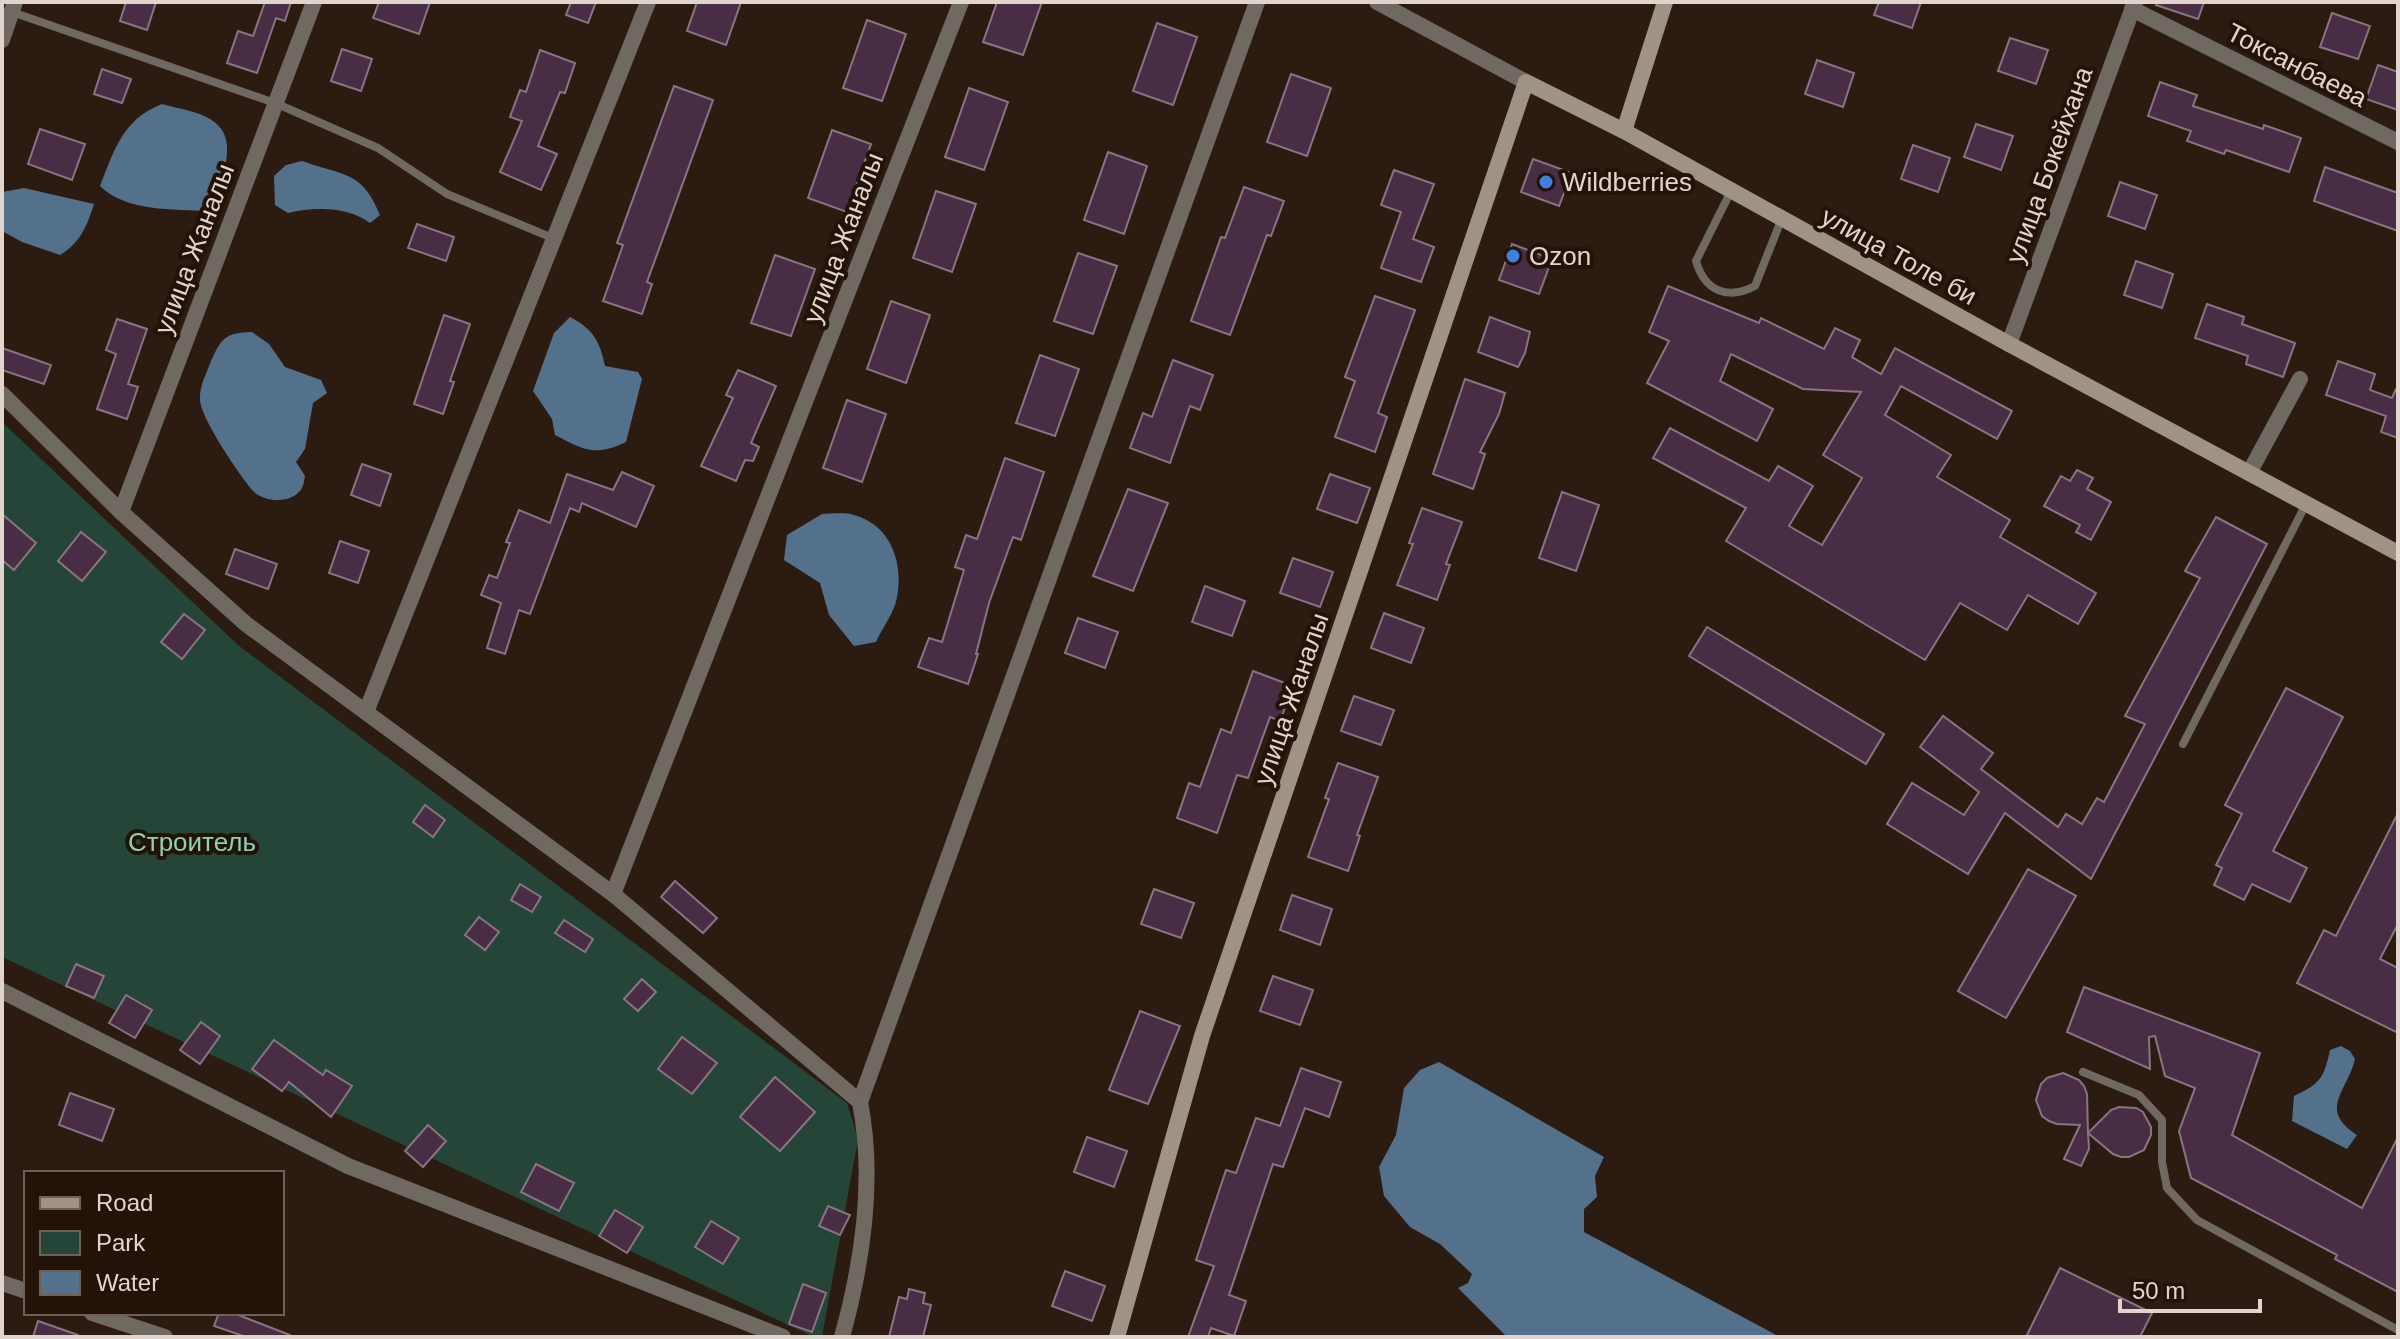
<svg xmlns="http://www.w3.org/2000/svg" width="2400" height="1339" font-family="Arial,sans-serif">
<rect width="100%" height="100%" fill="#2c1b10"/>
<!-- green -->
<path fill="#244537" d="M2,422L238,645L847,1103L858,1139L822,1337H814L2,957Z"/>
<!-- water -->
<g fill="#54718b">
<path d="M162,104C176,108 197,111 210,119C244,139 219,184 208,211C174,209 126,212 100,186C115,149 122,120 162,104Z"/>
<path d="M302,161C343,176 362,170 380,215L370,223C347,206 314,207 288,213L275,205L274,176L286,165Z"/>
<path d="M24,188L94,204C87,226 80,243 60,255L22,242L2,231V192Z"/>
<path d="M570,317C593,329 600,341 605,366L638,372L642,379L626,442C595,457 584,450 555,435L552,419L533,391L554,333Z"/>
<path d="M252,332L269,344L285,367L321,380L327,393L313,403L305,449L296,462L305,476C304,480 304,484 302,488C293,504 265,503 253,491C240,476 202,420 200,401C199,386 206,375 211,361C222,337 226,333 252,332Z"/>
<path d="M822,514C832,514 844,512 854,515C892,525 905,566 896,602C892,615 882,629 876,642L854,646L829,615L820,583L784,560L787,535Z"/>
<path d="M2341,1046L2350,1051L2355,1059C2347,1092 2318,1109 2357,1135L2347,1149L2292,1121L2294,1096C2320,1084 2324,1078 2330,1050Z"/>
<path d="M1439,1062L1604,1157L1595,1176L1597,1197L1584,1209V1232L1780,1337H1507L1458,1288L1468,1283L1472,1274L1440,1244L1410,1227L1384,1196L1379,1167L1396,1135L1404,1088L1420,1070Z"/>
</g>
<!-- building -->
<g fill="#492d44" stroke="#887483" stroke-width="2">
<path d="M126,2H156L147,30L120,21Z"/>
<path d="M265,2H291L285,21L276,18L257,73L227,63L238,31L253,36Z"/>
<path d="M379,2H430L419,34L373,18Z"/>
<path d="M571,2H596L588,23L566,15Z"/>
<path d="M697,2H741L726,45L687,31Z"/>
<path d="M997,2H1042L1023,55L983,42Z"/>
<path d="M1879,2H1921L1912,28L1874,15Z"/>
<path d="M2157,2H2204L2198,19L2156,5Z"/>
<path d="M2332,13L2370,26L2358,59L2320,47Z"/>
<path d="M867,20L906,34L882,101L843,88Z"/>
<path d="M1157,23L1197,37L1173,105L1133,91Z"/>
<path d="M2010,38L2048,50L2036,84L1998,71Z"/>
<path d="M342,49L372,59L361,91L331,81Z"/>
<path d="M540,50L575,63L565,93L560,92L538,146L557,154L541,190L500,172L522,121L510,117L520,90L526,92Z"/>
<path d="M1817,60L1854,73L1843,107L1805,94Z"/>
<path d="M2378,65L2398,72V110L2366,99Z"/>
<path d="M102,69L131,79L122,103L94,94Z"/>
<path d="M1291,74L1331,88L1307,156L1267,142Z"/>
<path d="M2160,82L2197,95L2193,106L2263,129L2264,125L2301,138L2289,172L2226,150L2224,154L2187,141L2191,131L2148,116Z"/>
<path d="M674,86L713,100L647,282L652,284L642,314L603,301L623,245L617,243Z"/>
<path d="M969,88L1008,102L984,170L945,157Z"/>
<path d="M1976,124L2013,136L2001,170L1964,157Z"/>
<path d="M40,129L85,144L72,180L28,164Z"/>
<path d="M832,130L871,144L847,212L808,198Z"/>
<path d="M1913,145L1950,158L1938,192L1901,179Z"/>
<path d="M1108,152L1147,166L1124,234L1084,220Z"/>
<path d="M1533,159L1572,173L1559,206L1521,192Z"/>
<path d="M2325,167L2398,193V231L2314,201Z"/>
<path d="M1394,170L1434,184L1413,239L1434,247L1421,282L1381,268L1401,212L1381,205Z"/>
<path d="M2120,182L2157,195L2145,229L2108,216Z"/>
<path d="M1244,187L1284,201L1271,236L1267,235L1230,335L1191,321L1221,237L1225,238Z"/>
<path d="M936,191L976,204L952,272L913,258Z"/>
<path d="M417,224L454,237L446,261L408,248Z"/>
<path d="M1512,244L1552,259L1539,294L1499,280Z"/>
<path d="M1078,253L1117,266L1093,334L1054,321Z"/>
<path d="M775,255L815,269L791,336L751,323Z"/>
<path d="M2136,261L2173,274L2162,308L2124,295Z"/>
<path d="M1668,286L1759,323L1761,318L1824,349L1835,328L1860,340L1852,357L1881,374L1895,348L2012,411L1997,439L1901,386L1885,415L1951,455L1937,477L2010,520L2000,537L2096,593L2078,624L2028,595L2007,630L1960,603L1925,660L1726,541L1746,508L1653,458L1670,428L1769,481L1778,466L1813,486L1789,526L1822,545L1862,478L1823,455L1861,392L1803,389L1731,354L1720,381L1773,409L1757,441L1647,383L1669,341L1649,332Z"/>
<path d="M1375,296L1415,310L1378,413L1387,417L1375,452L1335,437L1355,381L1345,377Z"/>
<path d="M891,301L930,315L906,383L867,369Z"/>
<path d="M2207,304L2244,317L2242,324L2295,343L2283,377L2246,364L2248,356L2195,338Z"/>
<path d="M444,315L470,324L450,381L454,382L443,414L414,404Z"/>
<path d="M1490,317L1530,332L1525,353L1518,367L1478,352Z"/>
<path d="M117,319L147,329L128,384L138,387L127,419L97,409L116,354L106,350Z"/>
<path d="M2,348L51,365L44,384L2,370Z"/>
<path d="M1040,355L1079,369L1055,436L1016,423Z"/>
<path d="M1173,360L1213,375L1200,410L1190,406L1170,463L1130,448L1143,413L1152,417Z"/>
<path d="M2338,361L2375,374L2370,390L2392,398L2396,389H2398V438L2381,432L2386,416L2326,395Z"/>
<path d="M738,370L776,386L751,443L759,447L753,461L745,460L736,481L701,466L733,398L726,395Z"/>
<path d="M1465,379L1505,393L1499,414L1480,452L1485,454L1473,489L1433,474Z"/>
<path d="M847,400L886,414L862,482L823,468Z"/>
<path d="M1005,458L1044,472L1021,540L1013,537L989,603L976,654H978L968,684L918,667L929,638L942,642L964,570L955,567L966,535L977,539Z"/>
<path d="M362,464L391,474L380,506L351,495Z"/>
<path d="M2077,470L2093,478L2087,489L2111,502L2091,540L2076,532L2080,525L2044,506L2061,476L2070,481Z"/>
<path d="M622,472L654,486L636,527L582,503L579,512L570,508L530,614L519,610L505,654L487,648L501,603L481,595L489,575L497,578L510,543L506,542L519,510L550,523L567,474L613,490Z"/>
<path d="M1330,474L1370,488L1357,523L1317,509Z"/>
<path d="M1128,489L1168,503L1133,591L1093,576Z"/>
<path d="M1562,492L1599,505L1576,571L1539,558Z"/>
<path d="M1422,508L1462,522L1446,564L1450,565L1437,600L1397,585L1413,544L1409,543Z"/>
<path d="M2,514L36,543L14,570L2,560Z"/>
<path d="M2216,517L2267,544L2091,879L2005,813L1968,874L1887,824L1912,783L1964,815L1979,792L1920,747L1943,716L1993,753L1981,769L2058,827L2066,814L2082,824L2097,798L2104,802L2145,724L2125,716L2200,578L2185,571Z"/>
<path d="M81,532L106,552L82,581L58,561Z"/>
<path d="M340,541L369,551L358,583L329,573Z"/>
<path d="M235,549L277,564L268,589L226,574Z"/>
<path d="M1293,558L1333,572L1320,607L1280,593Z"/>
<path d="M1205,586L1245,601L1232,636L1192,622Z"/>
<path d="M1384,613L1424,628L1411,663L1371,648Z"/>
<path d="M184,614L205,630L182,659L161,642Z"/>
<path d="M1078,618L1118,632L1105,668L1065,653Z"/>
<path d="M1707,627L1884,734L1866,764L1689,656Z"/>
<path d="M1253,671L1293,686L1280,721L1270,717L1248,778L1237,775L1217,833L1177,818L1189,783L1200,787L1221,729L1231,733Z"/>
<path d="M2286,688L2343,717L2273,851L2307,868L2290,902L2252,884L2244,900L2214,885L2222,868L2216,865L2242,814L2225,805Z"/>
<path d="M1354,696L1394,710L1381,745L1341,731Z"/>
<path d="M1338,763L1378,777L1357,835L1360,836L1348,871L1308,857L1329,799L1325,798Z"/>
<path d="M425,805L445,820L433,837L413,822Z"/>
<path d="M2398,813V924L2380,959L2398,968V1033L2297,983L2324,930L2336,936Z"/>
<path d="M2028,869L2076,896L2006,1018L1958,991Z"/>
<path d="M675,881L717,918L703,933L661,897Z"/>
<path d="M520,884L541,897L532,912L511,900Z"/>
<path d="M1154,889L1194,903L1181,938L1141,924Z"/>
<path d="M1292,895L1332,909L1320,945L1280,930Z"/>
<path d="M479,917L499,932L485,950L465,935Z"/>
<path d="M564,920L593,939L585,952L555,933Z"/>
<path d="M76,964L104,976L94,998L66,986Z"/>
<path d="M1273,976L1313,990L1300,1025L1260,1011Z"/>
<path d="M642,979L656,992L638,1011L624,999Z"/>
<path d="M2084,987L2260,1053L2232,1135L2362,1208L2398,1137V1292L2335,1259L2337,1255L2191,1178L2179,1131L2195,1088L2165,1076L2155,1036L2149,1037L2150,1069L2067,1032Z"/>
<path d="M126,995L152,1010L135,1038L109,1023Z"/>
<path d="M1140,1011L1180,1026L1148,1104L1109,1090Z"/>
<path d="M201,1022L220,1036L200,1064L180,1050Z"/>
<path d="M682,1037L717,1063L692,1094L658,1069Z"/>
<path d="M274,1040L323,1075L326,1070L352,1086L331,1117L289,1082L282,1091L252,1069Z"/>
<path d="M1301,1068L1341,1082L1329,1117L1305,1108L1283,1167L1273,1164L1229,1295L1246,1301L1234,1336L1211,1328L1208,1337H1188L1214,1266L1196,1260L1226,1170L1236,1173L1256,1118L1280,1126Z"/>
<path d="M2063,1073L2079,1080L2084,1086L2087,1094L2088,1133L2111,1110L2119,1107L2136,1108L2143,1112L2151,1127V1135L2144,1150L2129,1157H2121L2113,1154L2088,1133L2089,1149L2081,1166L2064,1159L2080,1125L2057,1124L2049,1121L2042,1116L2036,1100L2041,1084L2047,1078Z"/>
<path d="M775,1077L815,1112L780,1151L740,1117Z"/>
<path d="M70,1093L114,1109L102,1141L59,1125Z"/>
<path d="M428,1125L446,1141L423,1167L405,1151Z"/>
<path d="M1087,1137L1127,1151L1114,1187L1074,1172Z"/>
<path d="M536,1164L574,1183L559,1211L521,1192Z"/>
<path d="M828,1206L850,1215L840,1235L819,1226Z"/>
<path d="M615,1210L643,1227L627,1253L599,1236Z"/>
<path d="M711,1221L739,1238L723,1264L695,1247Z"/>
<path d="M2060,1268L2152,1313L2140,1337H2026Z"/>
<path d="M1065,1271L1105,1286L1092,1321L1052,1306Z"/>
<path d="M803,1284L826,1293L812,1332L789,1324Z"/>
<path d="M909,1289L925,1293L923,1303L931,1305L923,1337H889L899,1297L907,1299Z"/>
<path d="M219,1313H233L290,1335L289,1337H246L214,1326Z"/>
<path d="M38,1321L78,1335V1337H33Z"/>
</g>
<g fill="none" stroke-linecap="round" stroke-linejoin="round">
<!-- lane -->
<g stroke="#706961" stroke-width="8">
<path d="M12,12L275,103L378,148L447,194L555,239"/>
<path d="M1731,191L1696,261C1705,292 1728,300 1755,286L1782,218"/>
<path d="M2183,744L2306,504"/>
<path d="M2083,1072L2139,1095L2162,1120V1162L2167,1188L2197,1220L2398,1330"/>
</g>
<!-- street -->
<g stroke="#706961" stroke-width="16">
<path d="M1377,2L1526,82"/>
<path d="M2132,9L2398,142"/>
<path d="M2,40L15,2"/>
<path d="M2009,344L2135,2"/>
<path d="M2,394L121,512L246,624L613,894L860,1102C875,1179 863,1261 842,1337"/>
<path d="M2249,473L2300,379"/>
<path d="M121,512L314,2"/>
<path d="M366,712L648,2"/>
<path d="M613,894L961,2"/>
<path d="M2,991L348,1166L783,1337"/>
<path d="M860,1102L1257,2"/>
<path d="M2,1283L26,1291"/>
<path d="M92,1313L165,1337"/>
</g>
<!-- secondary -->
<g stroke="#9f9386" stroke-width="16">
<path d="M1624,131L1665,2"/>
<path d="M1117,1337L1202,1036L1526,82L1624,131L2009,344L2398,553"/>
</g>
</g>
<!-- markers -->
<g fill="#3f7fe0" stroke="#221207" stroke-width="3">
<circle cx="1546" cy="182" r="8"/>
<circle cx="1513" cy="256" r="8"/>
</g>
<g text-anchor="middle" stroke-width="8" stroke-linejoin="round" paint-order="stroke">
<!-- street labels -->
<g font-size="26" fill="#e0d4cd" stroke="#221207">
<text transform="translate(2297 65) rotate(27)" y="9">Токсанбаева</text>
<text transform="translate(2049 165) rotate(-70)" y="9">улица Бокейхана</text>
<text transform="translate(843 238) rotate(-69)" y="9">улица Жаналы</text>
<text transform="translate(194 249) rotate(-69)" y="9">улица Жаналы</text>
<text transform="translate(1899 256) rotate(29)" y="9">улица Толе би</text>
<text transform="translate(1291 699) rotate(-71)" y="9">улица Жаналы</text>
</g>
<!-- poi labels -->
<g font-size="26" fill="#e0d4cd" stroke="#221207" text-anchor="start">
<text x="1562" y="191">Wildberries</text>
<text x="1529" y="265">Ozon</text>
</g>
<!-- park labels -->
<g font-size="26" fill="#8cd2b2" stroke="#221207">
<text x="192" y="851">Строитель</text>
</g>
</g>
<!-- border -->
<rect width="2400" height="1339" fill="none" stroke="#e0d4cd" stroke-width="8"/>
<!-- legend -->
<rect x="24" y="1171" width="260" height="144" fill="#221207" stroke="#6e6056" stroke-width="2"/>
<rect x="40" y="1197" width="40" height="12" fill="#9f9386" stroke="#6e6056" stroke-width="2"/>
<text x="96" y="1211" font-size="24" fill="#e0d4cd">Road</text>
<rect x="40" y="1231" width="40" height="24" fill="#244537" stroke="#6e6056" stroke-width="2"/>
<text x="96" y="1251" font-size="24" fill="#e0d4cd">Park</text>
<rect x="40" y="1271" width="40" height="24" fill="#54718b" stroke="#6e6056" stroke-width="2"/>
<text x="96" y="1291" font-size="24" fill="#e0d4cd">Water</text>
<!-- scale -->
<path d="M2120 1299v12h140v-12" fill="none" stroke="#e0d4cd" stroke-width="4"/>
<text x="2132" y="1299" font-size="24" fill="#e0d4cd" stroke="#221207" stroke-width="6" paint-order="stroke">50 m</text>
</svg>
